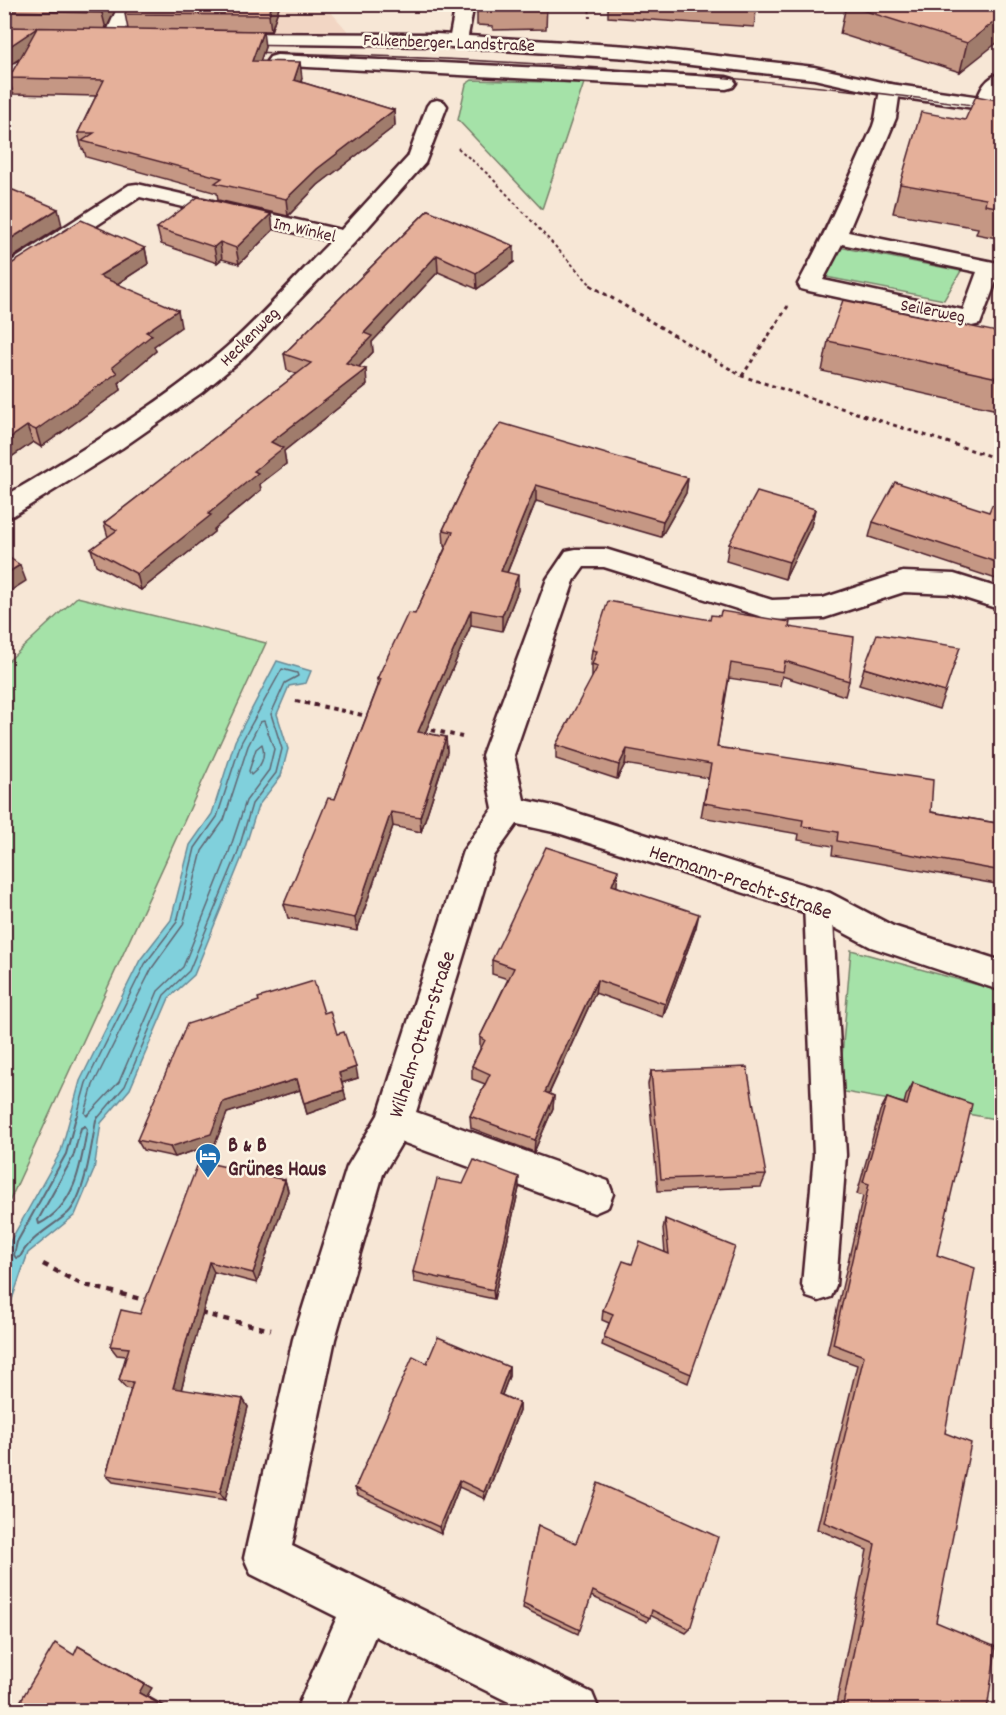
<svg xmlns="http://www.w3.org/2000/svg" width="1006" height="1715" font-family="Dekko,sans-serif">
<rect width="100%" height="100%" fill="#f7e7d6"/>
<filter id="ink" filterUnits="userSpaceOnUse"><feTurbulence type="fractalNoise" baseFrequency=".0167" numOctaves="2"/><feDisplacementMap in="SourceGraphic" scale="12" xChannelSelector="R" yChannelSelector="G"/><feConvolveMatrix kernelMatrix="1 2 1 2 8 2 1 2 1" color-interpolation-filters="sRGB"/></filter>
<g filter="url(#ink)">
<!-- built -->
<path fill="#f2d6c4" d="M324,4L357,42L133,28L144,5Z"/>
<!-- green -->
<g fill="#a5e2a8" stroke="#78806a" stroke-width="1.5">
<path d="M472,80L584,83L542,209L458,120L466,84Z"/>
<path d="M839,247L961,271L944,300L826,277Z"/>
<path d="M77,597L266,643L5,1211V664Z"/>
<path d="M851,950L1000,991L1001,1120L839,1091Z"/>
</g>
<!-- water -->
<path fill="#80d0dc" stroke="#6a8995" stroke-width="1.5" d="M277,661L311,671L306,683L289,686L277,714L288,749L281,776L258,806L242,857L194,975L169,998L130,1089L101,1123L94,1170L75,1215L28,1253L8,1311L5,1310V1273L11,1240L61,1151L80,1081L140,960L171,920L190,845L212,814L235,741Z"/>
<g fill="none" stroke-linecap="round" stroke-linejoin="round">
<!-- shore-far1 -->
<g stroke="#606672" stroke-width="1.5">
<path d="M264,721L274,749L269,770L246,801L229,852L183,967L158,991L119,1082L87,1116L85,1113L93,1085L152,968L183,925L202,851L224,820L248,746L260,722Z"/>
<path d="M262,744C266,756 261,767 251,775L249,771L256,749Z"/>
<path d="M76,1119L86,1083L145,964L177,922L195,848L217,817L241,743L282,669L297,673L298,676L285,683L271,714L282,749L276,773L252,804L237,855L189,971L164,995L125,1086L97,1119"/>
</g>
<!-- shore -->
<g stroke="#606672" stroke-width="2">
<path d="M76,1117L66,1154L17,1242L14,1255L16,1258L20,1257C29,1238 52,1227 68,1213C85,1197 92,1143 96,1120L98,1117"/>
<path d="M85,1126L87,1129C81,1166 75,1206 39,1224L38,1220L73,1157L81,1128Z"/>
</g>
<!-- lane casing -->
<g stroke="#4a1f2b" stroke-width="5">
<path id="lane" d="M818,892L828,895L832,903L846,1155L836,1285L831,1297L819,1301L807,1297L802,1285L814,1155L804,903L808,895Z"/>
</g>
<!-- street casing -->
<g stroke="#4a1f2b" stroke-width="5">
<g id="street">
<path d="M119,4H137L122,38L120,42H106L104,38Z"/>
<path d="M456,4H474L467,41L465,45H451L449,41Z"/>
<path d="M1002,73C1002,86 1000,97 993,107H979L976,103C980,89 986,77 1002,73Z"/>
<path d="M890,84L897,86L900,90L896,118L848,232L998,263L1001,268L980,324L972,326L809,291L801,289L798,284C826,233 849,179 873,126C878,113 876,97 883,86ZM842,244L977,272L963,310L823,280Z"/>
<path d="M437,100L444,102L447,106L425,163L354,243L241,360L201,393L122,448L14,515L4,518V497C79,452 155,408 221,352C260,319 295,277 331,241L140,197L12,281L4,283V266L129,185L137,184L341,230L408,157L427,106L430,102Z"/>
<path d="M576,549H605L772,600L823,598L903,572L954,574L1002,589V610L952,594L904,592L824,618L772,620L604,567H584L574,581L514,755L524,800L558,807L830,893L893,926L1002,961V991L871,947L807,913L558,833L517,824L494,856L416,1112L608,1181L613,1194L608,1207L594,1213L402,1142L383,1174L335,1339L292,1546L592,1693L599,1710H525L375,1636L344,1710H296L337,1617L251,1574L244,1558L293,1339L347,1167L378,1115L463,851L493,808L482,755L547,579L566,551Z"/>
</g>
</g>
<!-- secondary casing -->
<g stroke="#4a1f2b" stroke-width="5">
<g id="secondary">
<path d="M219,33L436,34L629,46L814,67L890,84L1002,100V112L890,96L814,79L629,58L436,46L212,43L210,39L212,35Z"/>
<path d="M277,55L726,77L733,79L736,83L733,87L726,89L270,65L267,61L270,57Z"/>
</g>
</g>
<!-- path-far3 -->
<g stroke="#4a1f2b" stroke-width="2" stroke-dasharray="3 3" stroke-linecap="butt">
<path d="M589,4L590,18"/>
<path d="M458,148L490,176L592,286"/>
</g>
<!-- path-far2 -->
<g stroke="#4a1f2b" stroke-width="3" stroke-dasharray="4 4" stroke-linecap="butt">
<path d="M590,285L742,376L1002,460"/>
<path d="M742,376L788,306"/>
</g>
<!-- path-far1 -->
<g stroke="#4a1f2b" stroke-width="4" stroke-dasharray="4.5 4.5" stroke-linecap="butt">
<path d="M296,701L372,717"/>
<path d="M423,728L462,737"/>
</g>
<!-- path -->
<g stroke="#4a1f2b" stroke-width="4.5" stroke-dasharray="6 6" stroke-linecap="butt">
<path d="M43,1264L81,1284L149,1301"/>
<path d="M200,1313L271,1330"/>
</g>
<!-- lane -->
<use href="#lane" fill="#fcf5e5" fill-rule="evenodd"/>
<!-- street -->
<use href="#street" fill="#fcf5e5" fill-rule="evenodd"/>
<!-- secondary -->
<use href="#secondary" fill="#fcf5e5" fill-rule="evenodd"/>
<!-- tram -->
<path stroke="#4a1f2b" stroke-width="1.5" d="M247,52C500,58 751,74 1002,109"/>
</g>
<!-- wall -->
<g fill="#c59784" stroke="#4a1f2b" stroke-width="1.5">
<path d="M4,4H118L106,29H128L125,14L280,4L271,31L185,30L265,47L260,61L302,78L301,82L394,110L395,126L318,185L288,216L218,200L217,193L86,157L84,150L82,149L78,133L96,96L13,94L9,78L20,59L4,69Z"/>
<path d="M477,4H547L546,29L493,30V26L477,25Z"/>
<path d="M608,4H757L754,27L608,17Z"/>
<path d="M1002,4L960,72L840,34L846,5Z"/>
<path d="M1002,101V239L976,234L978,228L893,213L900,184L965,120Z"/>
<path d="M428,210L514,262L477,289L438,272L372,342L373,352L359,367L367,385L284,451L286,464L260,484L261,490L214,529V532L141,590L96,565L91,549L108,537L104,523L297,374L287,370L284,354Z"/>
<path d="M271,214L273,230L239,264L222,259L217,263L161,244L157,228Z"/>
<path d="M145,248L148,264L117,284L181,327L154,346L156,351L119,382L121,390L41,447L33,442L4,462V267Z"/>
<path d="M1002,333V411L822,371L828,341Z"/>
<path d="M481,450L688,478L686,493L661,537L536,501L507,573L518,590L502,631L471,625L425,733L446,737L447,752L421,832L393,826L357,931L288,918L284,904L335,799L378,686L377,679L415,614L446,546H444L443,530Z"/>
<path d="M1002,508V581L869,537L873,522L989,512Z"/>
<path d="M815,509L811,526L785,579L726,561L729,544Z"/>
<path d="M710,620L789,627L849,681L845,696L782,676L780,686L729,678L717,747L931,812L1002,824V885L832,855L833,846L798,840L799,834L701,817L708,778L625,764L617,779L556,759V745L592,679V665H590L592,650Z"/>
<path d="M864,668L945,692L939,709L859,685Z"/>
<path d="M617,885L616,886L696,927L663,1017L595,993L549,1094L554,1096L553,1108L534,1152L471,1128L470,1116L485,1084L472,1079V1066L480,1049V1037L508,979L492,974V960Z"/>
<path d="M324,1013L358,1078L342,1083L346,1100L307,1114L300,1090L227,1113L215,1144L175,1157L143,1150L137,1140Z"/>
<path d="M651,1071L766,1175L761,1187L658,1191L648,1084Z"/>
<path d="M913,1083L937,1255L945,1433L936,1622L987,1710H835L867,1550L817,1529L857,1365L827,1354L863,1196L857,1194L880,1111L887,1098L904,1104L906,1096Z"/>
<path d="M285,1180L288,1191L257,1283L214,1272L181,1390L243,1399L248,1407L225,1500L113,1482L106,1475L131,1389L126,1388L119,1380L126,1356L117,1355L110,1346L140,1314Z"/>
<path d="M463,1184L519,1188L494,1299L414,1282L413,1272Z"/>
<path d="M665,1219L691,1374L688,1383L602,1345L604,1337L609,1323L602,1320L603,1310L632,1264L665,1253L663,1229Z"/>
<path d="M427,1363L509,1367V1376L502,1395L519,1403V1411L485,1499L459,1487L441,1534L358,1495L355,1488Z"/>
<path d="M538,1525L690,1629L686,1633L650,1615L647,1622L591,1596L578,1634L523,1608Z"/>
</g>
<!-- shaded-wall -->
<g fill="#a07b6c" stroke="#4a1f2b" stroke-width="1.5">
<path d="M106,4H118L106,29L102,13Z"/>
<path d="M272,4H280L271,31L269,15Z"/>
<path d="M1002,16V39L960,72L967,43Z"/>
<path d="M37,28L41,44L4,69V50Z"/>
<path d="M263,31L265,47L255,77L252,61Z"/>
<path d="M300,62L302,78L296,96L294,80Z"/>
<path d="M394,110L395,126L318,185L288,216L286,199L317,169Z"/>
<path d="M58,209L62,226L4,263V243Z"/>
<path d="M271,214L273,230L239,264L236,248Z"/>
<path d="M220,242L222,259L217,263L214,247Z"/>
<path d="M514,246V262L477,289L476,273Z"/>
<path d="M145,248L148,264L103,293L99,276Z"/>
<path d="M437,255L438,272L372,342L373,352L347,379L346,363L364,333Z"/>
<path d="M178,310L181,327L154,346L156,351L119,382L121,390L41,447L36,430L112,367L146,332Z"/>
<path d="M366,369L367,385L284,451L286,464L260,484L261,490L214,529V532L141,590L137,574L208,514L254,471L271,442Z"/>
<path d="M27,426L33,442L4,462V442Z"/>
<path d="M688,478L686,493L661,537L663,521Z"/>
<path d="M536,485V501L501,587V571Z"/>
<path d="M815,509L811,526L785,579L789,562Z"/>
<path d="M20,565L26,581L4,595V575Z"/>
<path d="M518,575V590L502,631V616Z"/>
<path d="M471,610V625L419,747L418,732Z"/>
<path d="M446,737L447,752L421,832L420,817Z"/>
<path d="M627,749L625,764L617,779L619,765Z"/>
<path d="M391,812L393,826L357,931L355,918Z"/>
<path d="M618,870L617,885L610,899L612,885Z"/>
<path d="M699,914L696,927L663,1017L665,1004Z"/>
<path d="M597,980L595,993L544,1104L545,1092Z"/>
<path d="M356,1067L358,1078L341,1083L339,1073Z"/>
<path d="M297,1079L300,1090L227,1113L215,1144L175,1157L170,1147L223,1102Z"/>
<path d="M344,1090L346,1100L307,1114L304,1103Z"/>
<path d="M554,1096L553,1108L534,1152L535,1140Z"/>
<path d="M519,1177V1188L494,1299L493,1290Z"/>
<path d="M285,1180L288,1191L257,1283L253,1273Z"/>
<path d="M209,1262L214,1272L179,1397L173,1388Z"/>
<path d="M509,1367V1376L499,1402V1394Z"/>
<path d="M243,1399L248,1407L225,1500L220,1493Z"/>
<path d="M519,1403V1411L485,1499L484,1492Z"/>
<path d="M459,1480V1487L441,1534L439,1527Z"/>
<path d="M78,1646L152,1688L147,1696L172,1710H170L139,1693Z"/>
</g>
<!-- building -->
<g fill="#e5b09a" stroke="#4a1f2b" stroke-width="1.5">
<path d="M4,4H106L102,13L4,11Z"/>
<path d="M129,4H272L269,15L125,14Z"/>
<path d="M847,4H1002V16L967,43L846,5Z"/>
<path d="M4,27L263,31L252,61L300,62L294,80L394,110L317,169L286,199L215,183L222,178L82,141L94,133H78L104,80L9,78L37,28L4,50Z"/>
<path d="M976,96L1002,101V208L985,205L986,199L900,184L921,112L965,120Z"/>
<path d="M13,190L58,209L4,243V196Z"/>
<path d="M198,197L271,214L236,248L220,242L214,247L157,228Z"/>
<path d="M428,210L514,246L476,273L437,255L364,333L372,336L346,363L366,369L271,442L283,448L254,471L258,473L208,514L211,515L137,574L91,549L117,530L104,523L311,363L284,354Z"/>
<path d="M81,220L145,248L99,276L178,310L146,332L152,335L112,367L117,373L36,430L27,426L4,442V267L8,266Z"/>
<path d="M843,300L1002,333V379L828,341Z"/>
<path d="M501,423L688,478L663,521L536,485L501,571L518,575L502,616L471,610L418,732L446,737L420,817L391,812L355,918L284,904L328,798L335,799L381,679H377L408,613L415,614L453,532L443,530L481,450Z"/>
<path d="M895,482L989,512L992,505L1002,508V564L873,522Z"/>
<path d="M757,492L815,509L789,562L729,544Z"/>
<path d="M4,554L20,565L4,575Z"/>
<path d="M608,601L710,620L711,615L720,616L721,611L790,622L789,627L854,637L849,681L785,661L783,672L731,663L717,747L933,780L931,812L1002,824V871L837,841L838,832L802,826L803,820L704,803L711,764L627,749L619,765L556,745L598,666L592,664L597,651L592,650Z"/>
<path d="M877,634L960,647L945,692L864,668Z"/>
<path d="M546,847L618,870L612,885L699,914L665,1004L597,980L545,1092L554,1096L535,1140L470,1116L490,1074L472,1066L485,1040L480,1037L514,968L492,960Z"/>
<path d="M314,981L324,1013L330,1011L337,1034L344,1032L356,1067L339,1073L344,1090L304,1103L297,1079L223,1102L211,1134L170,1147L137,1140L187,1024L259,1001L258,998Z"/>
<path d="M747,1067L766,1175L661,1179L651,1071Z"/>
<path d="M913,1083L972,1104L937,1255L975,1268L945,1433L971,1443L936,1622L996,1647L987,1710H842L875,1544L824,1522L864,1356L833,1344L869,1184L863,1182L887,1098L907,1105Z"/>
<path d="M474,1160L519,1177L493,1290L413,1272L437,1179L463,1184Z"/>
<path d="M199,1161L285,1180L253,1273L209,1262L173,1388L243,1399L220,1493L106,1475L133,1382L119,1380L129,1348L110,1346L121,1310L140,1314Z"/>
<path d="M665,1219L735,1247L691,1374L604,1337L613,1314L603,1310L623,1261L632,1264L640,1242L669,1254Z"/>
<path d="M438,1337L509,1367L499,1394L519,1403L484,1492L459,1480L439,1527L355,1488L413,1356L427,1363Z"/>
<path d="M598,1483L718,1537L690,1629L652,1610L650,1618L593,1591L580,1630L523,1603L538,1525L576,1543Z"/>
<path d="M55,1643L74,1655L78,1646L144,1684L139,1693L170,1710H39L21,1700Z"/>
</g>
</g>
<!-- icons -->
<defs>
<g id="hotel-pin" transform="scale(1.35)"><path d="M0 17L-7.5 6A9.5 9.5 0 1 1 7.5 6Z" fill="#1f6fb2" stroke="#fcf5e5"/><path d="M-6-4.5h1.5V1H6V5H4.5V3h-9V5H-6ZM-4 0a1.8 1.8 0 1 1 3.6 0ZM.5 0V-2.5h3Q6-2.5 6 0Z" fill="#fff"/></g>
</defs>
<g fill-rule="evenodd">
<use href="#hotel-pin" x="208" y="1156"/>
</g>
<g text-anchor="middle" stroke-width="5" stroke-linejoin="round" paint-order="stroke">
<!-- far-street labels -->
<g font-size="18" fill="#4a1f2b" stroke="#fcf5e5">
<text transform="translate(449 42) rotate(2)" y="6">Falkenberger Landstraße</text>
<text transform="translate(305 229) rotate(13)" y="6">Im Winkel</text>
<text transform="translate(933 310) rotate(11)" y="6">Seilerweg</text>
<text transform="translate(249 336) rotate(-45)" y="6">Heckenweg</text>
</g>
<!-- street labels -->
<g font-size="21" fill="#4a1f2b" stroke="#fcf5e5">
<text transform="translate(741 881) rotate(19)" y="7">Hermann-Precht-Straße</text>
<text transform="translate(421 1034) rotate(-72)" y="7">Wilhelm-Otten-Straße</text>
</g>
<!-- poi labels -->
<g font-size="21" font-weight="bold" fill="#4a1f2b" stroke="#fcf5e5" text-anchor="start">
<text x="228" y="1151">B &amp; B<tspan x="228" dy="24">Grünes Haus</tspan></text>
</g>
</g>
<!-- margin -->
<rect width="1006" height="1715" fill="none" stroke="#fcf5e5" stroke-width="24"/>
<rect x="12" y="12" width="982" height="1691" fill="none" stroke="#4a1f2b" stroke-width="2" filter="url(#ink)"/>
</svg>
